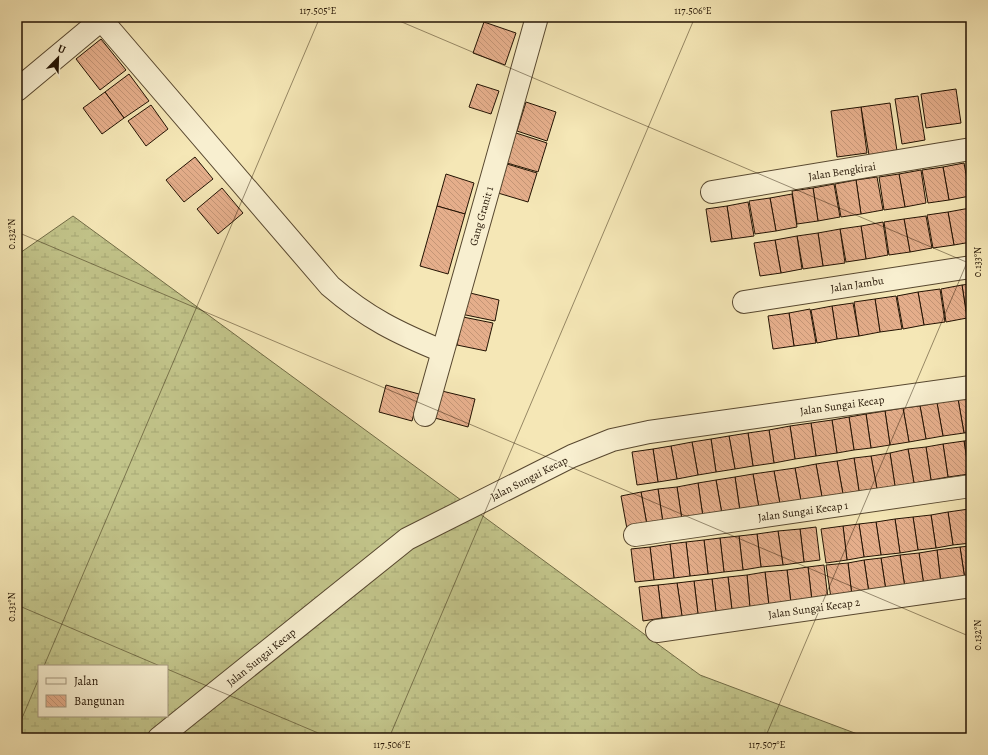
<svg xmlns="http://www.w3.org/2000/svg" width="988" height="755" font-family="Alegreya,serif">
<defs>
<pattern id="wetland-marsh" width="20" height="14" patternUnits="userSpaceOnUse"><rect width="20" height="14" fill="#c2c48a"/><path d="M1 5h8M5 5V1M11 12h8M15 12V8" fill="none" stroke="#a6a875"/></pattern>
<pattern id="building-back-hatch" width="6" height="6" patternUnits="userSpaceOnUse"><rect width="6" height="6" fill="#e5ae8b"/><path d="M-1 5l2 2M0 0l6 6M5-1l2 2" fill="none" stroke="#c49576"/></pattern>
</defs>
<rect width="100%" height="100%" fill="#f5e7b6"/>
<filter id="stains"><feTurbulence type="fractalNoise" baseFrequency=".005" numOctaves="4"/><feColorMatrix values="0 0 0 0 .2 0 0 0 0 .09 0 0 0 0 .02 0 0 0 .5 -.17"/></filter>
<radialGradient id="worn" r=".72"><stop offset=".6" stop-color="#630" stop-opacity="0"/><stop offset="1" stop-color="#630" stop-opacity=".3"/></radialGradient>
<!-- wetland -->
<path fill="url(#wetland-marsh)" stroke="#726c46" fill-rule="evenodd" d="M73,216L700,675L868,738H17V255ZM39,666H167V716H39Z"/>
<!-- building -->
<g fill="url(#building-back-hatch)" stroke="#231303">
<path d="M484,22L516,33L505,65L473,53Z"/>
<path d="M101,39L126,70L100,90L76,59Z"/>
<path d="M129,74L149,101L124,118L105,92Z"/>
<path d="M477,84L499,91L491,114L469,107Z"/>
<path d="M956,89L961,123L926,128L921,94Z"/>
<path d="M105,92L124,118L102,134L83,108Z"/>
<path d="M918,96L925,140L902,144L895,99Z"/>
<path d="M526,102L556,112L547,141L517,131Z"/>
<path d="M890,103L897,151L869,155L861,107Z"/>
<path d="M151,105L168,129L146,146L128,121Z"/>
<path d="M861,107L867,153L837,157L831,111Z"/>
<path d="M516,133L547,143L538,172L507,163Z"/>
<path d="M195,157L213,179L184,202L166,180Z"/>
<path d="M964,163L970,196L949,200L943,167Z"/>
<path d="M507,164L537,173L528,202L498,193Z"/>
<path d="M943,167L949,200L928,203L922,170Z"/>
<path d="M921,170L926,203L905,207L899,174Z"/>
<path d="M446,174L474,183L465,214L437,206Z"/>
<path d="M899,174L905,207L884,210L879,177Z"/>
<path d="M877,177L883,210L861,214L856,180Z"/>
<path d="M856,180L861,214L841,217L835,184Z"/>
<path d="M834,184L840,217L818,221L813,188Z"/>
<path d="M222,188L243,213L218,234L197,209Z"/>
<path d="M813,188L818,221L797,224L792,191Z"/>
<path d="M792,194L797,227L776,231L770,198Z"/>
<path d="M770,198L776,231L755,234L749,201Z"/>
<path d="M748,202L754,236L732,239L727,206Z"/>
<path d="M437,206L465,214L448,274L420,266Z"/>
<path d="M727,206L732,239L711,242L706,209Z"/>
<path d="M970,208L971,242L954,245L948,212Z"/>
<path d="M948,212L954,245L933,248L927,215Z"/>
<path d="M926,216L932,248L910,252L904,219Z"/>
<path d="M904,219L910,252L889,255L884,222Z"/>
<path d="M883,222L888,255L866,259L861,226Z"/>
<path d="M861,226L866,259L846,262L840,229Z"/>
<path d="M840,229L845,263L823,266L818,233Z"/>
<path d="M818,233L823,266L803,269L797,236Z"/>
<path d="M797,236L802,269L781,273L775,240Z"/>
<path d="M775,240L781,273L760,276L754,243Z"/>
<path d="M971,284V318H967L962,285Z"/>
<path d="M962,285L967,318L946,322L941,289Z"/>
<path d="M940,289L945,322L924,325L918,292Z"/>
<path d="M466,292L499,300L495,321L461,314Z"/>
<path d="M918,292L924,325L903,329L897,296Z"/>
<path d="M896,296L902,329L880,332L875,299Z"/>
<path d="M875,299L880,332L859,336L854,302Z"/>
<path d="M853,303L859,336L837,339L832,306Z"/>
<path d="M832,306L837,339L817,343L811,310Z"/>
<path d="M810,309L816,343L794,346L789,313Z"/>
<path d="M789,313L794,346L773,349L768,316Z"/>
<path d="M463,317L493,323L486,351L457,345Z"/>
<path d="M386,385L419,394L412,421L379,412Z"/>
<path d="M442,391L475,399L468,427L435,418Z"/>
<path d="M971,398V432L964,433L958,399Z"/>
<path d="M958,399L964,433L943,436L937,403Z"/>
<path d="M937,403L943,436L926,439L920,406Z"/>
<path d="M920,406L926,439L909,442L903,408Z"/>
<path d="M903,408L909,442L890,445L885,411Z"/>
<path d="M885,411L890,445L871,448L866,414Z"/>
<path d="M866,414L871,448L854,450L849,417Z"/>
<path d="M849,417L854,450L837,453L832,420Z"/>
<path d="M832,420L837,453L816,456L811,423Z"/>
<path d="M811,423L816,456L795,459L790,426Z"/>
<path d="M790,426L795,459L774,463L769,430Z"/>
<path d="M769,430L774,463L753,466L748,433Z"/>
<path d="M748,433L753,466L735,469L729,436Z"/>
<path d="M729,436L735,469L716,472L711,439Z"/>
<path d="M711,439L716,472L698,475L692,442Z"/>
<path d="M971,440V474H969L964,441Z"/>
<path d="M964,441L969,474L948,477L943,444Z"/>
<path d="M692,442L698,475L677,479L671,446Z"/>
<path d="M943,444L948,477L931,480L926,447Z"/>
<path d="M671,446L677,479L658,482L653,449Z"/>
<path d="M926,447L931,480L914,483L908,449Z"/>
<path d="M653,449L658,482L637,485L632,452Z"/>
<path d="M908,449L914,483L895,486L890,453Z"/>
<path d="M890,453L895,486L877,489L871,456Z"/>
<path d="M871,456L877,489L859,491L854,458Z"/>
<path d="M854,458L859,491L843,494L837,461Z"/>
<path d="M837,461L843,494L822,497L816,464Z"/>
<path d="M816,464L822,497L801,501L795,468Z"/>
<path d="M795,468L801,501L780,504L774,471Z"/>
<path d="M774,471L780,504L759,508L753,474Z"/>
<path d="M753,474L759,508L740,511L735,477Z"/>
<path d="M735,477L740,511L722,514L716,480Z"/>
<path d="M716,480L722,514L703,517L698,483Z"/>
<path d="M698,483L703,517L682,520L677,487Z"/>
<path d="M677,487L682,520L663,523L658,489Z"/>
<path d="M658,489L663,523L647,525L641,492Z"/>
<path d="M641,492L647,525L627,529L621,496Z"/>
<path d="M969,509L971,543L953,545L948,512Z"/>
<path d="M948,512L953,545L936,548L931,515Z"/>
<path d="M931,515L936,548L918,550L913,517Z"/>
<path d="M913,517L918,550L900,553L895,519Z"/>
<path d="M895,519L900,553L881,555L876,522Z"/>
<path d="M876,522L881,555L864,557L859,524Z"/>
<path d="M859,524L864,557L847,560L843,526Z"/>
<path d="M843,526L847,560L826,563L821,529Z"/>
<path d="M816,527L820,560L804,562L800,529Z"/>
<path d="M800,529L804,562L783,565L778,531Z"/>
<path d="M778,531L783,565L761,567L757,534Z"/>
<path d="M757,534L761,567L743,570L739,536Z"/>
<path d="M739,536L743,570L724,572L720,538Z"/>
<path d="M720,538L724,572L708,574L704,540Z"/>
<path d="M704,540L708,574L690,576L686,542Z"/>
<path d="M686,542L690,576L674,578L670,544Z"/>
<path d="M670,544L674,578L654,580L650,547Z"/>
<path d="M971,546V580H965L960,547Z"/>
<path d="M650,547L654,580L635,582L631,549Z"/>
<path d="M960,547L965,580L941,584L937,550Z"/>
<path d="M937,550L941,584L924,586L919,553Z"/>
<path d="M919,553L924,586L905,588L900,555Z"/>
<path d="M900,555L905,588L886,591L881,558Z"/>
<path d="M881,558L886,591L869,593L864,560Z"/>
<path d="M864,560L869,593L852,596L848,563Z"/>
<path d="M848,563L852,596L831,598L826,565Z"/>
<path d="M824,565L828,599L812,601L808,567Z"/>
<path d="M808,567L812,601L791,603L787,570Z"/>
<path d="M787,570L791,603L769,606L765,572Z"/>
<path d="M765,572L769,606L750,608L747,575Z"/>
<path d="M747,575L750,608L732,610L728,577Z"/>
<path d="M728,577L732,610L716,612L712,579Z"/>
<path d="M712,579L716,612L698,614L694,581Z"/>
<path d="M694,581L698,614L682,616L677,583Z"/>
<path d="M677,583L682,616L662,618L658,585Z"/>
<path d="M658,585L662,618L643,621L639,587Z"/>
</g>
<g fill="none" stroke-linecap="round" stroke-linejoin="round">
<!-- street casing -->
<g stroke="#584830" stroke-width="24">
<g id="street">
<path d="M99,17L330,286C367,318 398,333 442,351"/>
<path d="M17,90L101,20"/>
<path d="M712,192L971,149"/>
<path d="M744,302L971,267"/>
<path d="M425,415L537,17"/>
<path d="M635,535L971,486"/>
<path d="M657,631L971,586"/>
<path d="M159,738L407,539L572,456L612,440L649,432L971,387"/>
</g>
</g>
<!-- street -->
<use href="#street" stroke="#f8efd0" stroke-width="22"/>
</g>
<!-- ticks -->
<path fill="none" stroke="#231303" stroke-width="1" stroke-opacity="0.45" d="M390,17L971,264M17,232L971,637M17,605L160,666M44,666L320,17M167,669L330,738M17,730L39,678M389,738L695,17M765,738L971,253"/>
<g text-anchor="middle" stroke-width="3" stroke-linejoin="round" paint-order="stroke">
<!-- street labels -->
<g font-size="11" fill="#231303" stroke="#f8efd0">
<text transform="translate(842 171) rotate(-9)" y="4">Jalan Bengkirai</text>
<text transform="translate(481 216) rotate(-74)" y="4">Gang Granit 1</text>
<text transform="translate(857 284) rotate(-9)" y="4">Jalan Jambu</text>
<text transform="translate(842 405) rotate(-8)" y="4">Jalan Sungai Kecap</text>
<text transform="translate(529 478) rotate(-27)" y="4">Jalan Sungai Kecap</text>
<text transform="translate(803 511) rotate(-8)" y="4">Jalan Sungai Kecap 1</text>
<text transform="translate(814 608) rotate(-8)" y="4">Jalan Sungai Kecap 2</text>
<text transform="translate(261 657) rotate(-39)" y="4">Jalan Sungai Kecap</text>
</g>
</g>
<!-- margin -->
<rect width="988" height="755" fill="none" stroke="#f5e7b6" stroke-width="44"/>
<!-- legend -->
<rect x="38" y="665" width="130" height="52" fill="#f8efd0" stroke="#a3977e"/>
<rect x="46" y="678" width="20" height="6" fill="#f8efd0" stroke="#a3977e"/>
<text x="74" y="685" font-size="12" fill="#231303">Jalan</text>
<rect x="46" y="695" width="20" height="12" fill="url(#building-back-hatch)" stroke="#a3977e"/>
<text x="74" y="705" font-size="12" fill="#231303">Bangunan</text>
<!-- north arrow -->
<g transform="translate(58 58) rotate(23)" stroke="#f8efd0" stroke-width="3" paint-order="stroke">
<path d="M0-3L7 15L0 10L-7 15Z" fill="#231303"/>
<text y="-6" font-size="11" font-weight="bold" text-anchor="middle" fill="#231303">U</text>
</g>
<rect x="22" y="22" width="944" height="711" fill="none" stroke="#231303" stroke-width="1.5"/>
<g font-size="10" text-anchor="middle" fill="#231303">
<text x="318" y="14">117.505°E</text>
<text x="693" y="14">117.506°E</text>
<text transform="translate(11 234) rotate(-90)" y="4">0.132°N</text>
<text transform="translate(977 262) rotate(-90)" y="4">0.133°N</text>
<text transform="translate(11 607) rotate(-90)" y="4">0.131°N</text>
<text transform="translate(977 635) rotate(-90)" y="4">0.132°N</text>
<text x="392" y="748">117.506°E</text>
<text x="767" y="748">117.507°E</text>
</g>
<rect width="100%" height="100%" filter="url(#stains)"/>
<rect width="100%" height="100%" fill="url(#worn)"/>
</svg>
